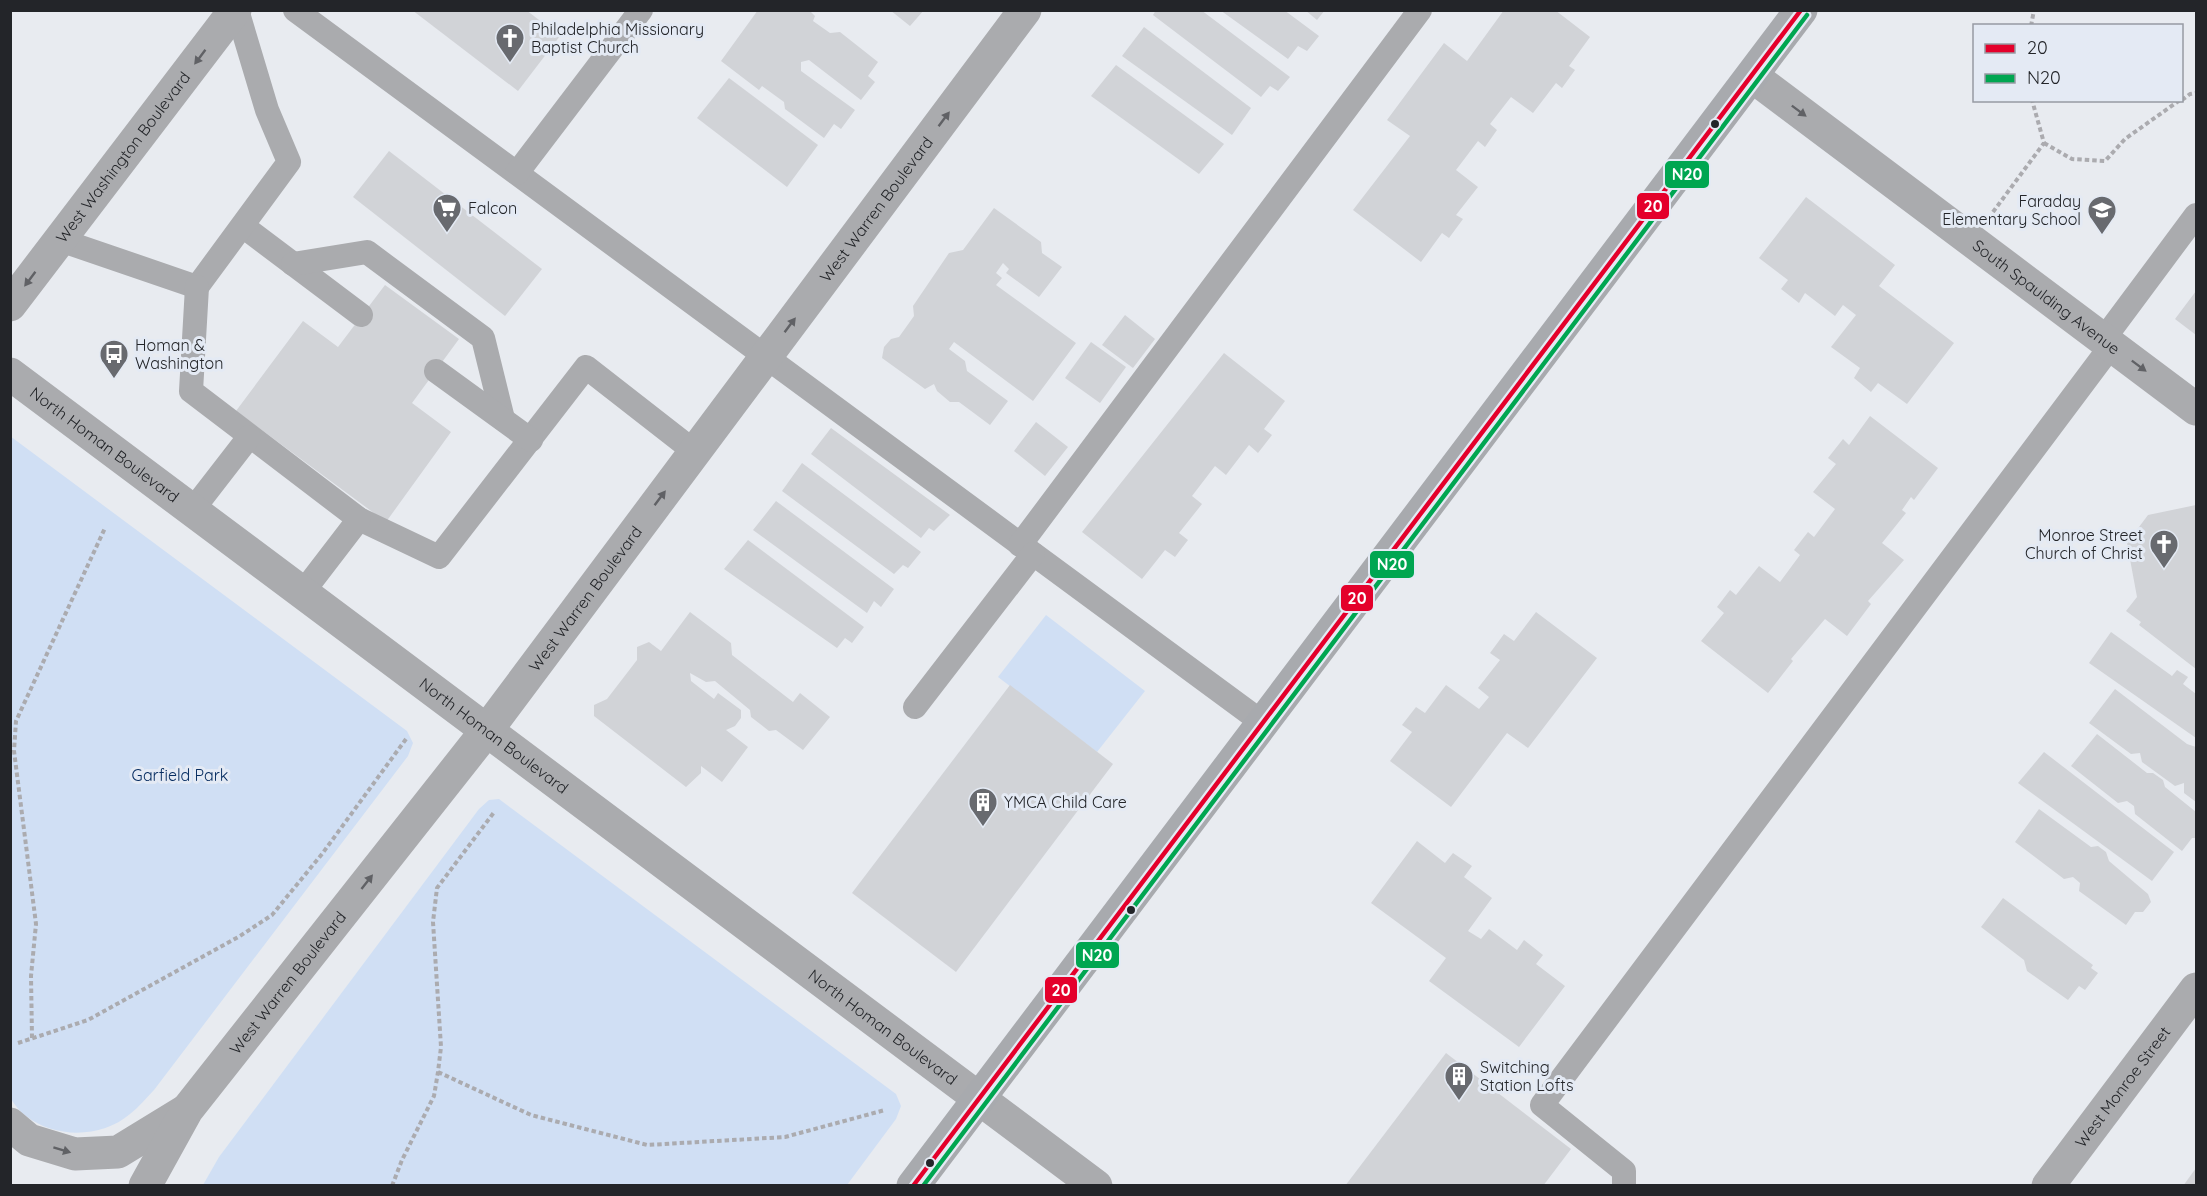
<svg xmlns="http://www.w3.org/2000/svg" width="2207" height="1196" font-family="Quicksand,sans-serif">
<rect width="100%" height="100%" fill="#e8ebf0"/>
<!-- green -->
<g fill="#d0dff4">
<path d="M10,436L407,731L413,743L408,756L154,1090C146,1098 139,1107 130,1114C102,1138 56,1139 26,1116C20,1112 15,1105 11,1099Z"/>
<path d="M1046,615L1145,691L1097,752L998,677Z"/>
<path d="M499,799L896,1094L901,1106L896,1119L847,1185H203L219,1157L479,809L489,800Z"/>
</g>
<!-- building -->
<g fill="#d1d3d7">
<path d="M412,10H526L560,36L518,91Z"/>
<path d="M758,10H809L815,16L813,21L830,33L840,32L878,62L868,76L875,82L861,100L809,60L801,62V71L855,110L841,129L834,124L824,138L785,109L784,102L762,86L759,90L721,61Z"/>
<path d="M890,10H924L910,26Z"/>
<path d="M1156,10H1201L1290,77L1278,91L1270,86L1261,97L1153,15Z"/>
<path d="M1220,10H1284L1319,36L1307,51L1298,46L1288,59Z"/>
<path d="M1305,10H1325L1317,20Z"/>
<path d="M1504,10H1555L1590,37L1569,66L1575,70L1562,88L1556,83L1533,113L1511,97L1490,124L1497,130L1485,147L1478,141L1456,170L1478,187L1456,215L1463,219L1449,238L1442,233L1421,262L1353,210L1410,136L1387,120L1444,43L1467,61Z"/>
<path d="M1144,27L1251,108L1232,135L1122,56Z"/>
<path d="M1116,65L1224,144L1199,174L1091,96Z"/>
<path d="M729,78L818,145L787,187L697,118Z"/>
<path d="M389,151L542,269L505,316L353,197Z"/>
<path d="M1806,197L1895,265L1879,286L1954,343L1907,404L1878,383L1871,392L1854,378L1860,368L1831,347L1856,315L1843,305L1835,316L1805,293L1799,303L1781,289L1788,280L1759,258Z"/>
<path d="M994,208L1041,242L1042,253L1062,267L1039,297L1006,273L1009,269L1003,263L996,273L1002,278L996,285L1076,343L1033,401L954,342L949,349L965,361L967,371L1008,401L990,425L959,402H950L937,391L934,384L925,389L882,358L884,347L891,339L899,337L914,316L913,306L949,253L963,250Z"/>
<path d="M385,285L459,339L412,403L451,432L386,522L236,411L303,321L338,347Z"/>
<path d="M2196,291V335L2175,319Z"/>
<path d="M1125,315L1155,339L1133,368L1102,345Z"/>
<path d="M1091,342L1126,367L1100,403L1065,378Z"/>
<path d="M1224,353L1285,401L1264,429L1272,435L1258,453L1249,445L1226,475L1215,466L1192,496L1202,504L1179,533L1188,540L1175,557L1165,550L1142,579L1082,532Z"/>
<path d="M1870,416L1938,468L1914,500L1911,497L1902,510L1906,513L1882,543L1904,560L1868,601L1871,604L1847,636L1825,619L1791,659L1793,661L1768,693L1701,641L1724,613L1717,607L1730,590L1736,595L1759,566L1780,582L1800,555L1794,550L1808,532L1814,537L1835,509L1813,492L1836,464L1828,458L1843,439L1849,445Z"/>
<path d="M1036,422L1068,447L1045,476L1014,451Z"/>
<path d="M831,428L950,515L934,531L929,528L921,538L811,454Z"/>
<path d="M802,463L921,552L908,568L903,565L894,574L782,491Z"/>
<path d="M776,501L894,589L881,607L874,601L867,613L753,530Z"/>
<path d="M2196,505V669L2139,625L2141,622L2126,611L2137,597L2127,543L2148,515Z"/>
<path d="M748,540L864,627L852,643L845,638L837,648L724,569Z"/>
<path d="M690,612L731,643L732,655L793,702L800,693L830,717L803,750L776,730L769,731L751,717L750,710L715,681L706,682L690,673L691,681L714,699L718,693L741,710V718L735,726L726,730L748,747L722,782L701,766V773L686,787L594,716V705L607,699L637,660V647L649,642L661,651Z"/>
<path d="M1536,612L1597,658L1528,748L1507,733L1451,807L1390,761L1412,732L1402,725L1416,707L1425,713L1446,685L1479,709L1489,697L1478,688L1500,660L1490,653L1504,634L1514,641Z"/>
<path d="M2111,632L2172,676L2177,670L2188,677L2183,684L2196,694V738L2089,663Z"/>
<path d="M1010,685L1113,764L956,972L852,893Z"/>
<path d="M2115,689L2187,744L2196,747V802L2184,793V783L2175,786L2142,762L2140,753L2131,754L2089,723Z"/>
<path d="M2097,734L2147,773H2153L2163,780L2165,787L2196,812V838H2192L2182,851L2135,814L2134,806L2127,801L2118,803L2071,766Z"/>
<path d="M2044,752L2174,852L2152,881L2018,783Z"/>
<path d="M2039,809L2091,847L2098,846L2106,852L2109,861L2148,894L2151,902L2143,912H2135L2126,925L2079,891L2080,883L2073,877L2064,879L2015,842Z"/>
<path d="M1417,841L1445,863L1453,853L1472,866L1464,877L1492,898L1468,931L1481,939L1489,929L1517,950L1524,940L1543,955L1536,964L1565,986L1519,1047L1429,981L1446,958L1371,903Z"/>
<path d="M2003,898L2093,965L2091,968L2098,973L2085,990L2079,986L2068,1000L2027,971L2024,960L1981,927Z"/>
<path d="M1446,1053L1571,1149L1543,1186H1345Z"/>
<path d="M2196,1168V1186H2183Z"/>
</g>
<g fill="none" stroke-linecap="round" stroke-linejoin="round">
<!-- path -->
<g stroke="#ababaf" stroke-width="4" stroke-dasharray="4.5 3" stroke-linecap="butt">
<path d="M2031,26L2034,10"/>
<path d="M2182,100L2190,94L2196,93"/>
<path d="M2044,143L2072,159L2105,161L2125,139L2180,100"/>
<path d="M1993,212L2044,143L2032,100"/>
<path d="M32,1038L31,976L36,924L14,751L16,721L105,528"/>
<path d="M18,1043L88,1020L240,936L272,915L322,854L406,739"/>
<path d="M438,1072L531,1115L647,1145L785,1137L885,1110"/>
<path d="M392,1186L402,1160L434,1096L438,1072L441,1047L433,922L437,888L495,811"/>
</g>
<!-- service -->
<g stroke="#aaabae" stroke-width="24">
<path d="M295,10L1263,723"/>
<path d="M517,173L641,10"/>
<path d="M244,227L361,315"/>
<path d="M60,240L197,287L289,162L267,110L237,10"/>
<path d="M293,264L367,252L483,338L503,419"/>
<path d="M197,287L191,391L359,519L439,557L586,367L695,452"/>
<path d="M2103,340L2196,215"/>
<path d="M436,371L531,440"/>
<path d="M194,508L249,437"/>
<path d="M1020,545L1420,10"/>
<path d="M303,592L359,519"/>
<path d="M915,707L1033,554"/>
<path d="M1624,1186V1171L1542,1105L2111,346"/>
</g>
<!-- minor -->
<g stroke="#aaabae" stroke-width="33">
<path id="s1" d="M1752,76L2196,409"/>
<path id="s2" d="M2048,1186L2196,989"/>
</g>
<!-- tertiary -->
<g stroke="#aaabae" stroke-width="33">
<path id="s3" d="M10,305L235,10"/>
<path id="s4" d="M10,374C373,644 734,916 1096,1186"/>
<path d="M10,1124L29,1140L75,1154L118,1152L185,1111"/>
<path id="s5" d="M145,1186L187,1110L487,730L1025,10"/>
</g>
<!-- secondary -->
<path stroke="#a8aaae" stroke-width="33" d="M913,1186L1801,10"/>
<!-- bus-1 casing -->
<g stroke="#e4eaf4" stroke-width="9">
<path id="bus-1" d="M913,1186L1801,10"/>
</g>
<!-- bus-2 casing -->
<g stroke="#e4eaf4" stroke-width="9">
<path id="bus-2" d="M923,1186L1807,15"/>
</g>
<!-- bus-1 -->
<use href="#bus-1" stroke="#e4002b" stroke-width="4.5"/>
<!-- bus-2 -->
<use href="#bus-2" stroke="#00a651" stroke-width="4.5"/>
</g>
<!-- one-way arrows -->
<defs><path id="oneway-solid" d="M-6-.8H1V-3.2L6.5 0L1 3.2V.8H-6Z" transform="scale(1.5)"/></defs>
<g fill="#606165">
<use href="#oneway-solid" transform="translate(200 57) rotate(127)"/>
<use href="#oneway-solid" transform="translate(1799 111) rotate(37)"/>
<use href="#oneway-solid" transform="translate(944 119) rotate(-53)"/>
<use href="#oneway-solid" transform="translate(30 279) rotate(127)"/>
<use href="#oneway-solid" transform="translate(790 325) rotate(-53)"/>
<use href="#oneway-solid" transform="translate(2139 366) rotate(37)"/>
<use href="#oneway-solid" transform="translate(660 498) rotate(-53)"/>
<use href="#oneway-solid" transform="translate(367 882) rotate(-52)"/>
<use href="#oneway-solid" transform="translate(62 1150) rotate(17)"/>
</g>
<!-- icons -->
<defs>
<g id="church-pin" transform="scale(1.5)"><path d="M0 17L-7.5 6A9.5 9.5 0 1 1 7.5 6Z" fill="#686a6f" stroke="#e4eaf4"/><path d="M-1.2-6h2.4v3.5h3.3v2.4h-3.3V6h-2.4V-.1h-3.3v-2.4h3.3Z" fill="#fff"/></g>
<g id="supermarket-pin" transform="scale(1.5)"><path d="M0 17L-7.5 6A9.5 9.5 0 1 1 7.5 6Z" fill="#686a6f" stroke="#e4eaf4"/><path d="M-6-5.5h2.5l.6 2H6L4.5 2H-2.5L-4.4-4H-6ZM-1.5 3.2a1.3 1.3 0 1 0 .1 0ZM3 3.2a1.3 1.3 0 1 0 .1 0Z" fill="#fff"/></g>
<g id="school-pin" transform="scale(1.5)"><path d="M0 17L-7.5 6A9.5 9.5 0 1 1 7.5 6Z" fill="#686a6f" stroke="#e4eaf4"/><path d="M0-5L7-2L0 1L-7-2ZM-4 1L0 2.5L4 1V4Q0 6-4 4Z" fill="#fff"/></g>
<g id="bus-pin" transform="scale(1.5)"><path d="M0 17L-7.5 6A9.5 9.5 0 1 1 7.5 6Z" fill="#686a6f" stroke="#e4eaf4"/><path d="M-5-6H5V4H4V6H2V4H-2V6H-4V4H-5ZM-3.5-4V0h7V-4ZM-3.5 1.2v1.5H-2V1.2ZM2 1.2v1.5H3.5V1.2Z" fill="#fff"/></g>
<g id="building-pin" transform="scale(1.5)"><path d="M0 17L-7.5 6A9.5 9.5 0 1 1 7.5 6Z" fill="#686a6f" stroke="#e4eaf4"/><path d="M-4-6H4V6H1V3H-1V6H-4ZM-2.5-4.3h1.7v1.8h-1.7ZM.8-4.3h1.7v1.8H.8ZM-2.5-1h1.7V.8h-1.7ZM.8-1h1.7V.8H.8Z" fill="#fff"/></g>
</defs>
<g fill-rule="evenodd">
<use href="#church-pin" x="510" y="38"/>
<use href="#supermarket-pin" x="447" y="208"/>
<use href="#school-pin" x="2102" y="210"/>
<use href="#bus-pin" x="114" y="354"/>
<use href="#church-pin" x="2164" y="544"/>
<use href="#building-pin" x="983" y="802"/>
<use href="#building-pin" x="1459" y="1076"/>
</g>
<!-- markers -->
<g fill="#232529" stroke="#e4eaf4" stroke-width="2">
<circle cx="1715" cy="124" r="5"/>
<circle cx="1131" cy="910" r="5"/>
<circle cx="930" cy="1163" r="5"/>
</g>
<g text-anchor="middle" stroke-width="6" stroke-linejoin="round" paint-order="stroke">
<!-- poi labels -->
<g font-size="16" fill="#232529" stroke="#e4eaf4" text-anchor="start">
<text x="531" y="35">Philadelphia Missionary<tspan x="531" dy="18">Baptist Church</tspan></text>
<text x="2081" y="207" text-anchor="end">Faraday<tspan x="2081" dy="18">Elementary School</tspan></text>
<text x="468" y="214">Falcon</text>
<text x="135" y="351">Homan &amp;<tspan x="135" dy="18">Washington</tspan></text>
<text x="2143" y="541" text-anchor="end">Monroe Street<tspan x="2143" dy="18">Church of Christ</tspan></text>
<text x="1004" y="808">YMCA Child Care</text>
<text x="1480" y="1073">Switching<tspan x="1480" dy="18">Station Lofts</tspan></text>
</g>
<!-- street labels -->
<g font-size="16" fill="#232529" stroke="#e4eaf4">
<text dy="6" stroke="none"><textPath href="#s3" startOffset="186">West Washington Boulevard</textPath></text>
<text dy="6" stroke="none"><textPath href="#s5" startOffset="1221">West Warren Boulevard</textPath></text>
<text dy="6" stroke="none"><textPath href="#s1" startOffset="368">South Spaulding Avenue</textPath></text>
<text dy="6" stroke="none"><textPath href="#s4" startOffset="118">North Homan Boulevard</textPath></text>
<text dy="6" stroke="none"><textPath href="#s5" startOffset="735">West Warren Boulevard</textPath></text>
<text dy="6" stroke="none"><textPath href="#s4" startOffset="604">North Homan Boulevard</textPath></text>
<text dy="6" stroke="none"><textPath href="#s5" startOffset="249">West Warren Boulevard</textPath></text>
<text dy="6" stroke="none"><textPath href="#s4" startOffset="1090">North Homan Boulevard</textPath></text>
<text dy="6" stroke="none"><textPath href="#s2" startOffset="124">West Monroe Street</textPath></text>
</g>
<!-- park labels -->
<g font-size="16" fill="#062c60" stroke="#e4eaf4">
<text x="180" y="781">Garfield Park</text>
</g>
</g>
<g stroke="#e4eaf4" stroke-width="2">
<rect x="1664" y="160" width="46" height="29" rx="6" fill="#00a651"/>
<rect x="1636" y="192" width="34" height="28" rx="6" fill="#e4002b"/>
<rect x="1369" y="550" width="46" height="29" rx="6" fill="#00a651"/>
<rect x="1340" y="584" width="34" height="28" rx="6" fill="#e4002b"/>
<rect x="1075" y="941" width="45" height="28" rx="6" fill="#00a651"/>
<rect x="1044" y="976" width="34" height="28" rx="6" fill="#e4002b"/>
</g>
<g font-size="16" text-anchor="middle" font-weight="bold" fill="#fff">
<text x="1687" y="180">N20</text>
<text x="1653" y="212">20</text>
<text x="1392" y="570">N20</text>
<text x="1357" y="604">20</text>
<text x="1097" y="961">N20</text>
<text x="1061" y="996">20</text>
</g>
<!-- border -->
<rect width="2207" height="1196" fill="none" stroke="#232529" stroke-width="24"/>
<!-- legend -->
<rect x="1973" y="24" width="210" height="78" fill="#e4eaf4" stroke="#979ba3" stroke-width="1.5"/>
<rect x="1985" y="44" width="30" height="9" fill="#e4002b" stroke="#979ba3" stroke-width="1.5"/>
<text x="2027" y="54" font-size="18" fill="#232529">20</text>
<rect x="1985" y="74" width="30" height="9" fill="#00a651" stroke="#979ba3" stroke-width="1.5"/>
<text x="2027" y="84" font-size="18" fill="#232529">N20</text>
</svg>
